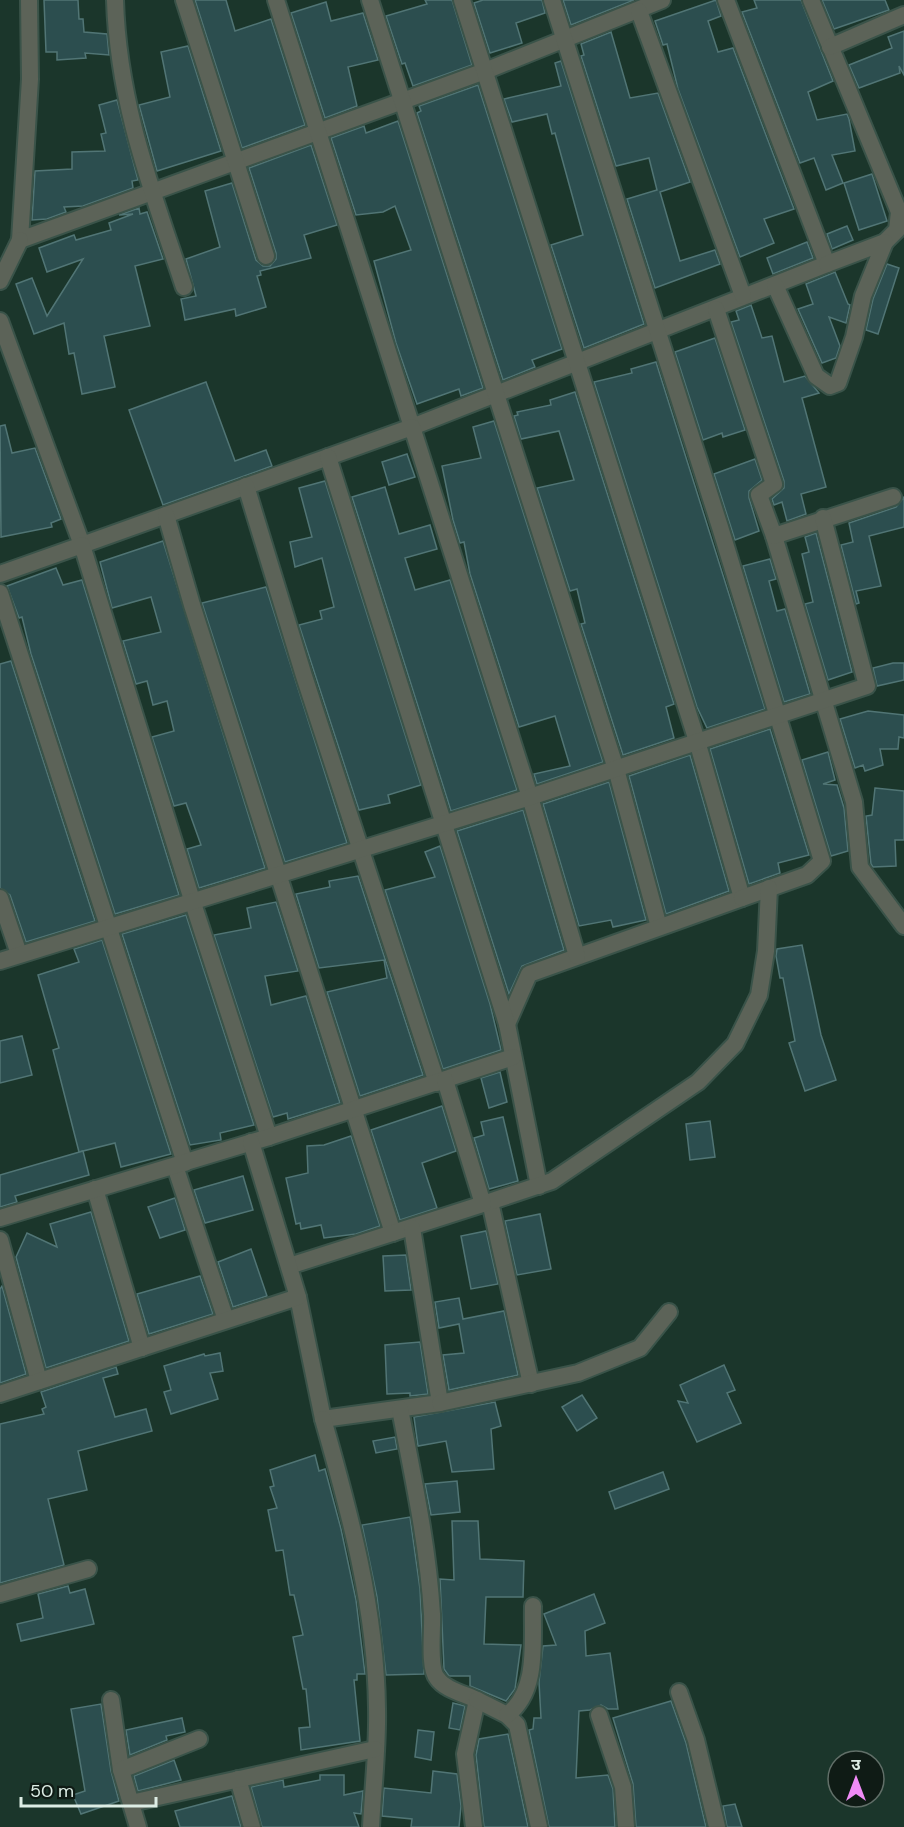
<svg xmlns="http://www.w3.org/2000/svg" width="904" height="1827" font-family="'DM Sans','Noto Sans Devanagari',sans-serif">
<rect width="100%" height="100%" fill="#1b362b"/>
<!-- building -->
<g fill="#2c4e4f" stroke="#517575" stroke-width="1.5">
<path d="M44,0H78L79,19H83L84,32L107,34L109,55L85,53L86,58L57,60V52H46Z"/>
<path d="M195,0H226L235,31L271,19L305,125L242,148Z"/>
<path d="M425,0H452L472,65L413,86L405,63L402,64L386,16L427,4Z"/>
<path d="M483,0H542L545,13L516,23L522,43L490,53L474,3Z"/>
<path d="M563,0H634L571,25Z"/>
<path d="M716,0L721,16L708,21L718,52L733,48L794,209L764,219L774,243L740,257L678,89L667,44L663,45L655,21Z"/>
<path d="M754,0H801L833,81L808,92L817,120L847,114L849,119L855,151L832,155L843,183L826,190L814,158L800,163L742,12L757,8Z"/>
<path d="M822,0H885L889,10L834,29Z"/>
<path d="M326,2L331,21L363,13L378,60L348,67L357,106L325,118L291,13Z"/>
<path d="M904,31V75L899,66L900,73L859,88L849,65L892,48L888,37Z"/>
<path d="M611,32L630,98L658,93L690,182L660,192L680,261L715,250L720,264L655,288L627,199L657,190L649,158L616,166L581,56L584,55L581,44Z"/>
<path d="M188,46L221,151L157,171L139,105L170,97L161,52Z"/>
<path d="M561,61L644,324L584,348L551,245L583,235L555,133L552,134L547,114L512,122L504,99L561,86L555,63Z"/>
<path d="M478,85L562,349L532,360L535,367L503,380L417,113L421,111L419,106Z"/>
<path d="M117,100L138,180L132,181L133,188L83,206L64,207L66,212L47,219L32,220L35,171L72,169V152L105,151L101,134L106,133L99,105Z"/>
<path d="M398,121L483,388L461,396L459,389L417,404L396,343L374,261L411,250L395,206L383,212L356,215L331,138L364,126L366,133Z"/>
<path d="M311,145L337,225L304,235L311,258L260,271L261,275L257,276L266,307L236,316L235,309L185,320L181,299L196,296L186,259L220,247L205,191L232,183L256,260L263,266H270L276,259V253L249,168Z"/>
<path d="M872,174L887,221L859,230L844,183Z"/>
<path d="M139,208L140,214L147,212L163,259L135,266L150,326L104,336L115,387L82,394L74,353L69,354L64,323L34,334L16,284L32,278L47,316L83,259L47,272L39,248L74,235L76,240L111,230L109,223L133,214L119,215Z"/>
<path d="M847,226L853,240L832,249L827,234Z"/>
<path d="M807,242L813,258L773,274L767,258Z"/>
<path d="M887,264L899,268L878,334L866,330L873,299Z"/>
<path d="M835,272L848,304L850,305L846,323L829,317L840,346L836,358L822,363L798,309L813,304L806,284Z"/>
<path d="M751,305L762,338L772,336L784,382L805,376L819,393L802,398L826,487L801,494L806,514L787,521L782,502L774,505L772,499L784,488V481L731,322L739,320L736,311Z"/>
<path d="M715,338L745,430L723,437L722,433L703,440L675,352Z"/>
<path d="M656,362L765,709L707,728L697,707L594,382L632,373L631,369Z"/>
<path d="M206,382L235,461L266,450L272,466L163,505L129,410Z"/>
<path d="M575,392L674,704L666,707L674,738L623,755L581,624L585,623L577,589L570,591L537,488L574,480L559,431L521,439L514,416L518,415L517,412L551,405L550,400Z"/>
<path d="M494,421L603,762L537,784L534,774L570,766L555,716L519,727L470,574L464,542L460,543L453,520L442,466L481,458L473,427Z"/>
<path d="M5,425L12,453L35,448L61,519L51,523L52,527L1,537L0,426Z"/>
<path d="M407,454L415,477L389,485L382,462Z"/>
<path d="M755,459L762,480L749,491V498L759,531L735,540L714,474Z"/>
<path d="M325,481L421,785L388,795L390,803L359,810L299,625L322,619L320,611L334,607L322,558L295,567L290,542L312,537L299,488Z"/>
<path d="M385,487L399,534L430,525L437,549L405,558L415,590L450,580L517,790L451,811L352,497Z"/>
<path d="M904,497V527L869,536L881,586L856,591L859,603L856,604L841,545L853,542L849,523L896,507Z"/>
<path d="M816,533L852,672L828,680L805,604L813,602L802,554L809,552L805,537Z"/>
<path d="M163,541L265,868L199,888L187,849L201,845L186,803L174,806L152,737L174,731L167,701L153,705L147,681L136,684L123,641L161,632L151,597L112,608L100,562Z"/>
<path d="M770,559L776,579L769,581L777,611L785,609L810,694L784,702L743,566Z"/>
<path d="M56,568L63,585L82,580L179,895L115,914L31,654L22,617L19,618L7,586Z"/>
<path d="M266,587L347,843L285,862L202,603Z"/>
<path d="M11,661L95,921L26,942L10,895L0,888V664Z"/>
<path d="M893,663H904V680L877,686L873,668Z"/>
<path d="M868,711L904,715V738L899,737L898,749H880L883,765L865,771L863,765L855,768L840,719Z"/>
<path d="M770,729L809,855L778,863L780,873L749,884L710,749Z"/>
<path d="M828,752L835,780L823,784L837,785L844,808L848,851L831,856L802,760Z"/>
<path d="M690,755L729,891L666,914L629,776Z"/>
<path d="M609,782L646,920L613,927L611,920L579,926L543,804Z"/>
<path d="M875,788L904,791V840H895L896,866L873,867L871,864L866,816L872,815Z"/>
<path d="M523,810L564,950L522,966L509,994L457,831Z"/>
<path d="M440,846L490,1004L501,1050L443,1069L385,890L435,877L425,852Z"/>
<path d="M358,876L423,1075L360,1096L327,992L387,978L384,960L319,968L296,894L330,887L329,881Z"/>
<path d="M276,902L298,971L265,976L271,1005L306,996L340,1103L288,1119L287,1113L273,1117L214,935L251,928L247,908Z"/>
<path d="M186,915L254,1125L220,1133L221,1140L190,1145L122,934Z"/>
<path d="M102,940L171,1154L121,1167L115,1143L79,1152L53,1050L59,1048L38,975L79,962L74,949Z"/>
<path d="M802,945L821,1035L836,1080L805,1091L789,1043L795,1041L783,978H780L776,956L777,949Z"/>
<path d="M22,1036L32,1075L0,1083V1041Z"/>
<path d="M500,1072L507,1102L489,1108L481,1078Z"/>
<path d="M442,1106L456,1151L422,1163L437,1208L400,1220L371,1130Z"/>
<path d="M503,1117L518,1181L489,1189L474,1138L484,1135L481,1122Z"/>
<path d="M710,1121L715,1157L690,1160L686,1124Z"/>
<path d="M351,1136L380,1226L356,1234L324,1238L321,1225L301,1229L300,1223L296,1224L286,1178L308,1173L307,1146L324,1145Z"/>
<path d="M83,1151L89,1175L15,1196L17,1202L0,1207V1175Z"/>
<path d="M243,1176L253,1210L205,1223L194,1190Z"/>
<path d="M175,1198L185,1230L160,1238L148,1207Z"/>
<path d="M91,1212L129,1341L46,1368L16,1257L27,1233L57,1247L50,1224Z"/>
<path d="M540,1214L551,1269L517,1275L505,1221Z"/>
<path d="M486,1231L498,1284L471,1289L461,1236Z"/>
<path d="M251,1249L267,1296L233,1307L218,1262Z"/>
<path d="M406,1255L411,1290L385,1291L383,1256Z"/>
<path d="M200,1276L213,1314L149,1334L137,1294Z"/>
<path d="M2,1286L26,1374L0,1383V1289Z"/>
<path d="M459,1298L463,1319L504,1311L518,1375L449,1390L443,1355L464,1353L459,1324L439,1328L435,1302Z"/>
<path d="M420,1342L428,1394L410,1396V1393L387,1394L385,1345Z"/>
<path d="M220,1353L223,1371L210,1373L218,1399L171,1414L164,1392L171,1390L164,1366L204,1354L205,1356Z"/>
<path d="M724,1365L735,1390L727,1393L741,1423L697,1442L678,1401L688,1403L680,1385Z"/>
<path d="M116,1367L118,1374L103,1378L115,1417L146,1409L152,1431L78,1451L87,1490L48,1499L64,1565L0,1583V1424L44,1414L42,1409L46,1407L41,1392Z"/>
<path d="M582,1395L597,1418L577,1431L562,1407Z"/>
<path d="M495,1402L501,1426L491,1429L494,1469L452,1472L446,1441L418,1446L414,1417Z"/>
<path d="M395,1437L397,1449L376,1453L373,1441Z"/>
<path d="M315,1455L319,1471L325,1469L341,1529L356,1600L365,1674H357V1680H354L360,1741L301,1750L299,1728L310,1727L306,1689H303L293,1637L303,1635L294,1595H290L283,1550L276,1551L268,1510L277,1508L270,1487L274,1486L270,1470Z"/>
<path d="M663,1472L669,1489L615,1509L609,1492Z"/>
<path d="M457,1481L460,1512L431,1515L425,1484Z"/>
<path d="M410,1517L420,1589L424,1674L386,1675L377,1597L362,1525Z"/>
<path d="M452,1521H478L480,1559L524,1561L523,1597H486L484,1644L521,1645L515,1689L506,1701L470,1686V1676H449L444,1669L440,1579L454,1580Z"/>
<path d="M68,1586L70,1593L85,1589L94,1624L21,1641L17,1624L43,1618L38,1594Z"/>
<path d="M594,1594L605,1623L585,1631L586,1656L610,1653L618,1709H608L601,1705L590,1710L579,1711L576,1778L608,1775L613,1789L615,1827H549L529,1730L533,1729L534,1718H541L539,1682L543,1646L556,1645L544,1614Z"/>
<path d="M671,1701L686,1743L706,1827H636L633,1784L613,1718Z"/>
<path d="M453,1703L465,1706L460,1730L449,1728Z"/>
<path d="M101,1704L111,1771L119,1801L81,1814L73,1795L85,1791L71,1709Z"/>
<path d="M182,1718L185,1732L166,1736L167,1740L130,1755L126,1730Z"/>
<path d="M418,1730L434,1732L431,1760L415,1757Z"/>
<path d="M508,1734L528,1827H484L476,1755L479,1739Z"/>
<path d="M174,1760L181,1780L138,1791L134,1776Z"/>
<path d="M433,1771L457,1774L461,1806L459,1827H411L412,1819L382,1816L384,1788L431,1793Z"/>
<path d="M320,1775H344V1795L363,1791L361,1814L354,1813L359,1827H262L251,1787L283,1780L284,1787L320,1780Z"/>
<path d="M232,1796L241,1827H180L175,1811Z"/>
<path d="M735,1804L742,1827H727L723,1806Z"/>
</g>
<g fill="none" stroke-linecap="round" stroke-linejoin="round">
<!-- street casing -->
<g stroke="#3a5349" stroke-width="20">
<g id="street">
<path d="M29,0L30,79L20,240L485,71L662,0"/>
<path d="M115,0C118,104 152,190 184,287"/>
<path d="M184,0L266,256"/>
<path d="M276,0L412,427L827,264L726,0"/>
<path d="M370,0L616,769L659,927"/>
<path d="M462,0L697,741L742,898L529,974L507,1024"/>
<path d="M552,0L720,527L822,861L807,875L742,898"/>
<path d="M811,0L899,212L897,230L885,242"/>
<path d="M639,11L743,296"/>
<path d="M830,47L904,15"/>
<path d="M0,281L20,240"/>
<path d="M775,285L816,376L830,386L838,383L854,337L863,296L885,242L827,264"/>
<path d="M716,309L774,484L759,495L774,536L854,802L860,867L904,926"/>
<path d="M0,321L82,545L412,427L530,797L577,956"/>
<path d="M328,457L507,1024L539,1186"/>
<path d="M246,486L304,676L437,1083"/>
<path d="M166,515L192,605L393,1233"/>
<path d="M774,536L893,497"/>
<path d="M0,574L82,545L192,900L269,1137"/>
<path d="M0,593L185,1163"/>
<path d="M0,898L19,954"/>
<path d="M0,961L530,797L867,686L823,518"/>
<path d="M175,1166L226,1320"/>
<path d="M95,1189L142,1348"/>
<path d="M490,1202L531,1384"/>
<path d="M483,1204L552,1181L698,1082L735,1044L759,995L766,951L769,888"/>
<path d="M0,1218L269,1137L513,1057"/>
<path d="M0,1240L39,1381"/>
<path d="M289,1266L483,1204L445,1080"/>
<path d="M298,1297L323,1419L440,1403L412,1228"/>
<path d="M0,1394L298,1297L251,1142"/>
<path d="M440,1403L578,1373L640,1348L669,1312"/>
<path d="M400,1409C413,1477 428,1546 432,1614C433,1629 428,1667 437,1678C445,1690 465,1694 477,1700L465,1754L474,1827"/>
<path d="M323,1419C350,1514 376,1609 377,1708C378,1747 373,1788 371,1827"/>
<path d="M0,1594L88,1569"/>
<path d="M679,1692L696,1740L717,1827"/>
<path d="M111,1700L121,1770"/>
<path d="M477,1700L507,1715L517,1725L539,1827"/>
<path d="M507,1715C539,1691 532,1642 533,1606"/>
<path d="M599,1715L623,1787L626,1827"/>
<path d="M238,1779L252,1827"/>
<path d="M131,1803L375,1749"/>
<path d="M138,1827L121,1770L199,1739"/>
</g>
</g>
<!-- street -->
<use href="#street" stroke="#5c6358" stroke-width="16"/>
</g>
<!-- north arrow -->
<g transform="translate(856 1779)"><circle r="28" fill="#0f1b15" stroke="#616f68" stroke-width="1.5"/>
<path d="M0-4.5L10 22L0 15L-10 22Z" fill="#f08bf6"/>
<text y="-9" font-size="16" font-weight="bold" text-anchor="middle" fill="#ddede5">उ</text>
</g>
<!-- scale -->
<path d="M21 1797v9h135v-9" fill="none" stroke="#ddede5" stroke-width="3"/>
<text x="30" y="1797" font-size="18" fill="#ddede5" stroke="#0f1b15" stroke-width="4.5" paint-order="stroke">50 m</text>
</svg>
